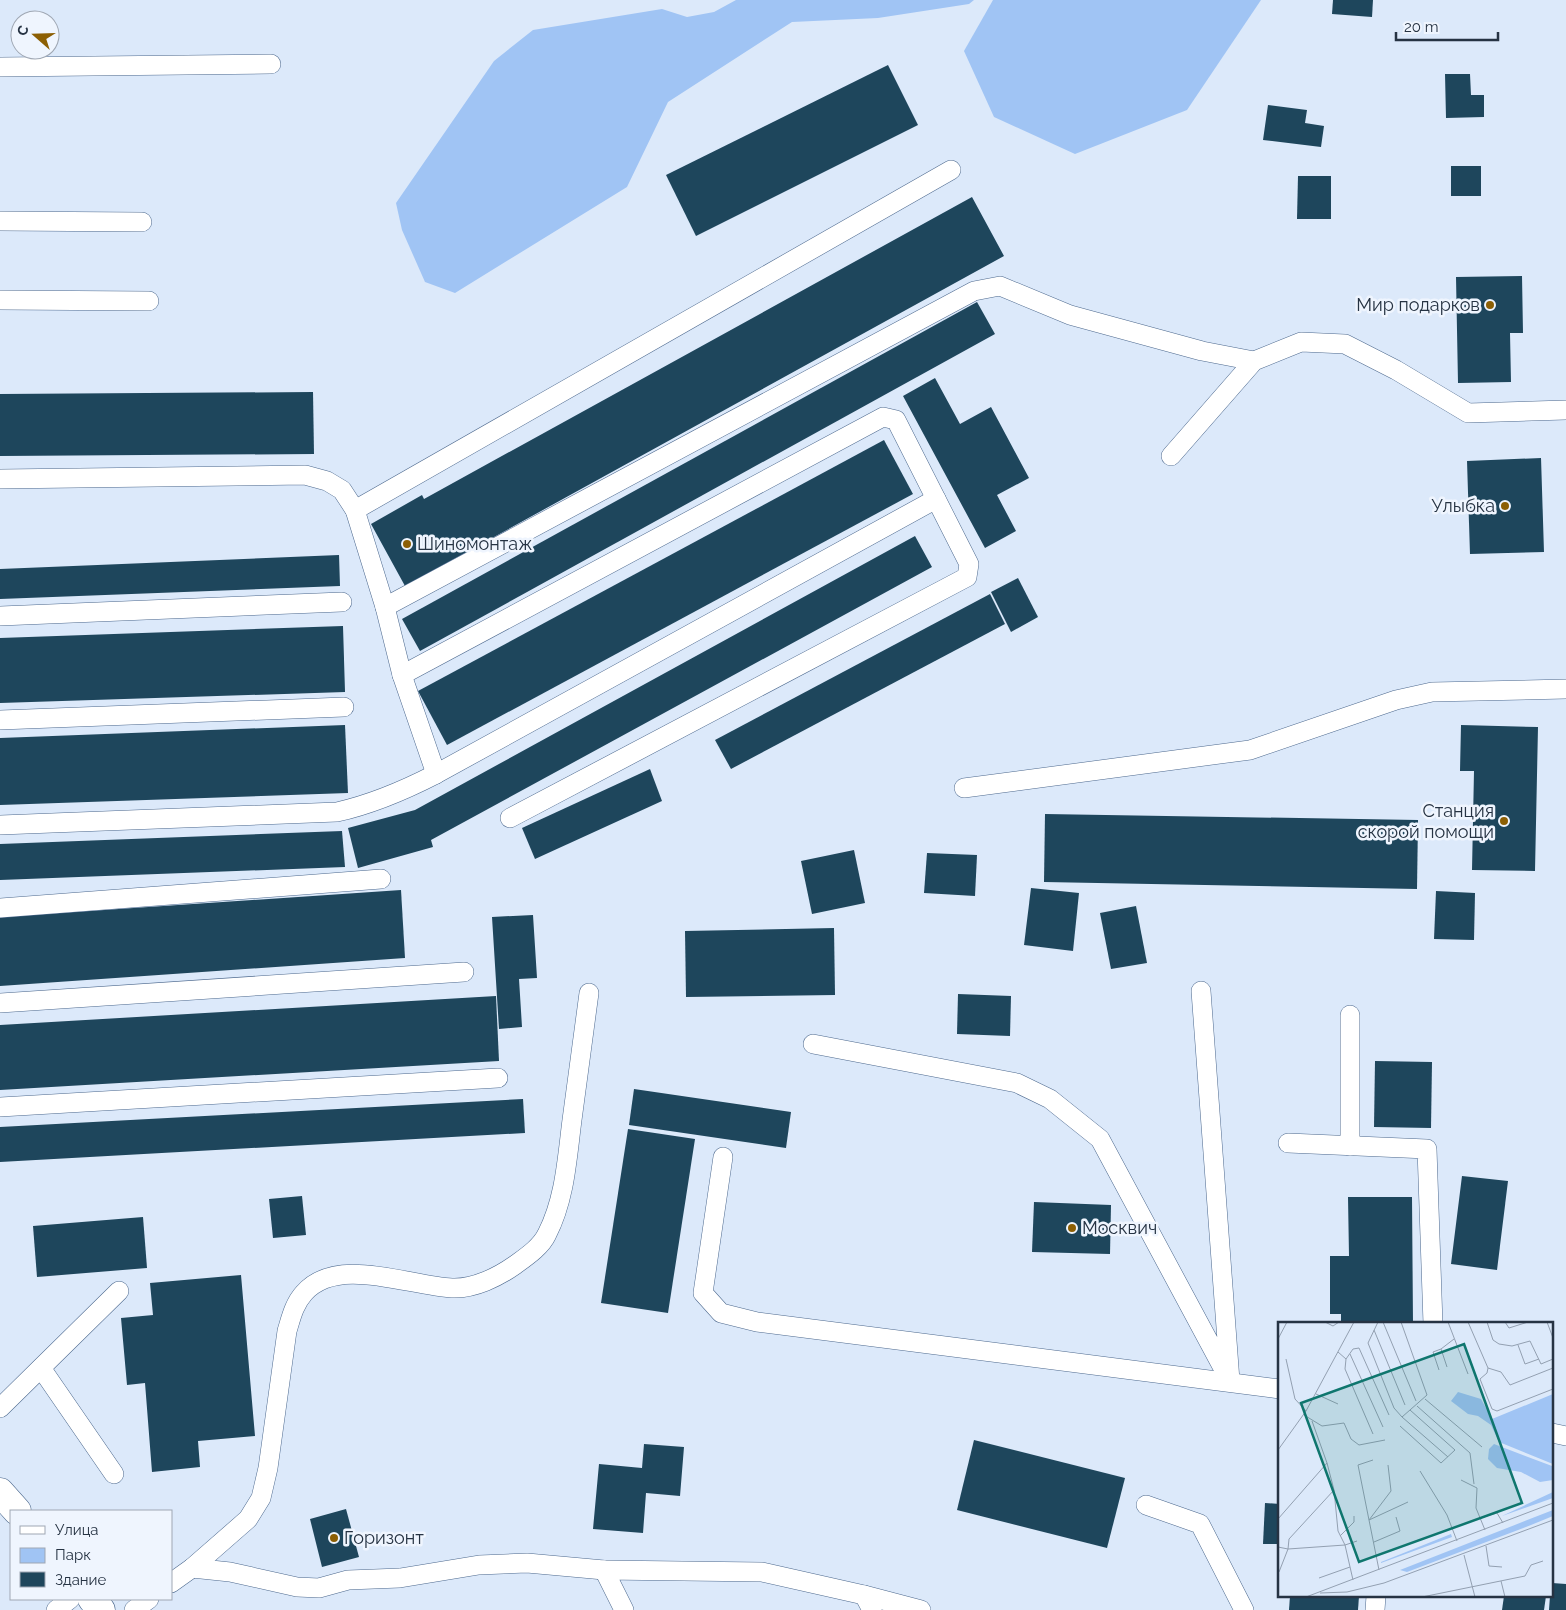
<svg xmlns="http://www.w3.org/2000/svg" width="1566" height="1610" font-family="Raleway,sans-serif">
<rect width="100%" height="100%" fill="#dce9fa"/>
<!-- green -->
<g fill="#a0c4f4">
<path d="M736,0H974L969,4L878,18L792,22L668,102L627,187L455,293L425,282L402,230L396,203L494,61L533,30L662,9L687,17L714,12Z"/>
<path d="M993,0H1261L1187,110L1075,154L994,117L964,51Z"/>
</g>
<!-- building -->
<g fill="#1e465c">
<path d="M1333,0H1373L1372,17L1332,14Z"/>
<path d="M888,65L918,125L696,236L666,175Z"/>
<path d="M1445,74H1470L1471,95H1484V117L1446,118Z"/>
<path d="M1268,105L1307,110L1305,123L1324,126L1321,147L1263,140Z"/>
<rect x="1451" y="166" width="30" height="30"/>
<path d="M1298,176H1331V219H1297Z"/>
<path d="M972,197L1004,256L405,586L371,524L422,495L424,499Z"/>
<path d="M1522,276L1523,333H1510L1511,382L1458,383L1456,277Z"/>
<path d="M977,302L995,334L420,651L402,619Z"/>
<path d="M935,378L960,424L991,407L1029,478L997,495L1016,531L985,548L903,396Z"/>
<path d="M313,392L314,454L0,456V394Z"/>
<path d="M884,440L913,494L447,745L418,691Z"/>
<path d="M1541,458L1544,552L1470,554L1467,461Z"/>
<path d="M915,536L932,567L431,840L433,847L358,868L348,828L415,810Z"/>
<path d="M339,555L340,586L0,599V569Z"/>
<path d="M1018,578L1038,617L1011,632L991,592Z"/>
<path d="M990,594L1005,624L731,769L715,740Z"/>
<path d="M343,626L345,692L0,703V638Z"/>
<path d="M345,725L348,793L0,805V738Z"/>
<path d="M1461,725L1538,727L1535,871L1472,870L1474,771H1460Z"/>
<path d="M650,769L662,801L535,859L522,828Z"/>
<path d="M1045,814L1418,820L1417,889L1044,882Z"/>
<path d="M342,831L345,867L0,880V844Z"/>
<path d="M854,850L865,903L812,914L801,861Z"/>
<path d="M927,853L977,855L975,896L924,893Z"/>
<path d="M1031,888L1079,893L1073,951L1024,945Z"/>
<path d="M401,890L405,958L0,986V917Z"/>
<path d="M1436,891L1475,893L1474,940L1434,939Z"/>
<path d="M1136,906L1147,963L1111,969L1100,913Z"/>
<path d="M533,915L537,978L519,979L522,1027L499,1029L492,917Z"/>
<path d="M834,928L835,995L686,997L685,931Z"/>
<path d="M958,994L1011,996L1010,1036L957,1034Z"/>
<path d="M496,996L499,1061L0,1090V1025Z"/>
<path d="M1375,1061L1432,1062L1431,1128L1374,1127Z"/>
<path d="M634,1089L791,1112L786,1148L629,1125Z"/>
<path d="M523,1099L525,1133L0,1162V1127Z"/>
<path d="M628,1129L695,1139L668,1313L601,1303Z"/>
<path d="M1462,1176L1508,1181L1497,1270L1451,1264Z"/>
<path d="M302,1196L306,1235L273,1238L269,1199Z"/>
<path d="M1348,1197H1412L1413,1324H1341V1314H1330V1256H1349Z"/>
<path d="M1034,1202L1111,1205L1110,1254L1032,1252Z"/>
<path d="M143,1217L147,1268L37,1277L33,1226Z"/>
<path d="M241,1275L255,1436L198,1441L200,1467L152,1472L145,1383L127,1385L121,1318L153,1315L150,1283Z"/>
<path d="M974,1440L1125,1478L1107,1548L957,1510Z"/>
<path d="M644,1444L684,1447L680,1496L646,1493L643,1533L593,1529L599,1464L642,1468Z"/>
<path d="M1265,1503L1280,1504V1544H1263Z"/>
<path d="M346,1509L359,1557L322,1567L310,1519Z"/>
<path d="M1552,1583L1566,1584V1610H1549L1550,1596H1552Z"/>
<path d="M1290,1596H1359L1358,1610H1289Z"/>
<path d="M1504,1596H1546L1544,1610H1502Z"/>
</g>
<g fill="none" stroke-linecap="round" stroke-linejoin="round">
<!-- service casing -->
<g stroke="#4d698e" stroke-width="20">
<g id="service">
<path d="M0,67L271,64"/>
<path d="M0,221L142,222"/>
<path d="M0,300L149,301"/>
<path d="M1171,456L1254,361L1301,342L1345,344L1396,370L1468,413L1566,410"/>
<path d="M0,479L305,475L327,481L342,490L355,510L385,607L402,675L436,774L936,499"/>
<path d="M355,510L951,170"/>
<path d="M385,607L974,291L1000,286L1070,315L1202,351L1254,361"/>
<path d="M0,616L342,602"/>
<path d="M402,675L883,417L896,420L969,564L967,577L510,818"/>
<path d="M0,720L344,707"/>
<path d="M964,788L1250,750L1396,700L1432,692L1566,689"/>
<path d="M0,825L337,812C373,804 403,791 436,774"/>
<path d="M0,908L381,879"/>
<path d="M0,1003L464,972"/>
<path d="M1350,1015V1146"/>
<path d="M813,1044L1017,1083L1050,1099L1100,1139L1230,1381L1201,991"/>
<path d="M0,1107L498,1078"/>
<path d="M1288,1143L1427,1149L1433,1324"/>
<path d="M723,1157L703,1293L721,1313L757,1322L1280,1389"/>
<path d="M41,1368L114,1474"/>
<path d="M0,1408L119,1291"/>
<path d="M1552,1433L1566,1436"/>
<path d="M1146,1505L1200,1524L1244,1610"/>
<path d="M192,1568L230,1572L297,1587L319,1588L348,1580L400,1578L479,1565L527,1563L604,1570"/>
<path d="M171,1583L192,1568L248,1519L261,1498L268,1468L287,1331C291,1318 294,1304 304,1293C337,1255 409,1286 452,1288C474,1289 498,1277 515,1265C526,1257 541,1247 547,1234C565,1199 567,1159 572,1120C578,1078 583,1035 589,993"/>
<path d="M56,1610L70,1599"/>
<path d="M134,1610L149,1599"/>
<path d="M624,1610L604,1570L762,1572L864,1595"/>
<path d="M872,1610L864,1595L921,1610"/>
<path d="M1375,1610L1376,1596"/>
</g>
</g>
<!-- secondary casing -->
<g stroke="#4d698e" stroke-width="29">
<g id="secondary">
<path d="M0,1492L17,1511"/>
<path d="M92,1599L101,1610"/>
</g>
</g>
<!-- service -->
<use href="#service" stroke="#fff" stroke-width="19"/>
<!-- secondary -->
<use href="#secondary" stroke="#fff" stroke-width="28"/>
</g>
<!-- markers -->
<g fill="#8c5f04" stroke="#eff5fe" stroke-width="2">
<circle cx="1490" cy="305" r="5"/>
<circle cx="1505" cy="506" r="5"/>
<circle cx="407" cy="544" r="5"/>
<circle cx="1504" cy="821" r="5"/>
<circle cx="1072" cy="1228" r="5"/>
<circle cx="334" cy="1538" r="5"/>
</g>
<g text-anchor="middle" stroke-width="5" stroke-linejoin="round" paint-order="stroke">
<!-- poi labels -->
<g font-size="18" fill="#263343" stroke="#eff5fe" text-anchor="end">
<text x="1480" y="311">Мир подарков</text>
<text x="1495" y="512">Улыбка</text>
<text x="417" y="550" text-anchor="start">Шиномонтаж</text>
<text x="1494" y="817">Станция<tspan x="1494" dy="21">скорой помощи</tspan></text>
<text x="1082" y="1234" text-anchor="start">Москвич</text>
<text x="344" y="1544" text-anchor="start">Горизонт</text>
</g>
</g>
<!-- overview -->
<g transform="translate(1278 1322)">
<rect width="275" height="275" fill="#dce9fa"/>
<path d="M180,70L203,77L214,97L275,72V142L221,120L213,103L200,94L190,92L173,79ZM216,122L274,144L275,158L262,160L243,150L219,146L210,137L211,127ZM275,170V176L224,194L226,193ZM275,188V194L253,203L129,250L122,248ZM173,212L174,215L103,241V240Z" fill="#a0c4f4"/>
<path fill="none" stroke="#93a0b1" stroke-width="1" d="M47,0L55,4L61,0M100,0L90,21L116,86L124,95M105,0L138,79M123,0L149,73L124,95L170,135M170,0L190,52M190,0L210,46L209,51L202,57L214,87L219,89L275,67M209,0L215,18L221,22L234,24L252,19L263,42L275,37M227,0L231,6L250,0M269,0L275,16M96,8L127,83M0,17L9,0M240,23L247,42L261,37M60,30L68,37L67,47L95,112M72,32L105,105M8,37L17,77L28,89M68,37L75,27L81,26L111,93M169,45L163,27L176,17M210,46L223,50L232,63L275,46M161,48L155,30L163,27M38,72L60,82M147,77L204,125M139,84L192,131L196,162M26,93L44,104L66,101L73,117L81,123L107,118M34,99L49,141M122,104L163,141L177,128L132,88M0,128L28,89L76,0M95,138L80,143L101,248M110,143L113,169L91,198L130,180M142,149L169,193L179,219M183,158L199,166L198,186L207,208M202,196L219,191L225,201M0,197L49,141L56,168M62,214L76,200V194M96,220L122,209L118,195M208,224L211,244L224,245M0,225L10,227L1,250M186,233L197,275M41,256L72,245M75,258L67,223L60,209L56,168L11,217L10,227L67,223L79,219M223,259L227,275M42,271L69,270L106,261L275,198M28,275L275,181M144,275L247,254L253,243L265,239"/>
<path fill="#0f766e" fill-opacity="0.15" stroke="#0f766e" stroke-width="2.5" d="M186,22L244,181L81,240L23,81Z"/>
<rect width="275" height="275" fill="none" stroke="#263343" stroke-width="2.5"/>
</g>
<!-- legend -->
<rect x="10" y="1510" width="162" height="90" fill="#eff5fe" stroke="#9fa7b3"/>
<rect x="20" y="1526" width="25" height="8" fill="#ffffff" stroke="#9fa7b3"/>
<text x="55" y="1535" font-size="15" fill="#263343">Улица</text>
<rect x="20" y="1548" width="25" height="15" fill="#a0c4f4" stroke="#9fa7b3"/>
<text x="55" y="1560" font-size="15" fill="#263343">Парк</text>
<rect x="20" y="1572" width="25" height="15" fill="#1e465c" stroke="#9fa7b3"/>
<text x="55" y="1585" font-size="15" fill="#263343">Здание</text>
<!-- north arrow -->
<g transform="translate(35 35) rotate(290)"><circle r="24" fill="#eff5fe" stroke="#9fa7b3"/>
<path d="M0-4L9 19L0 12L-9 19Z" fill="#8c5f04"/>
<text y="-8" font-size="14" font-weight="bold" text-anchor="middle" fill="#263343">С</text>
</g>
<!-- scale -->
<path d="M1396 32v8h102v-8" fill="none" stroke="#263343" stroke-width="2.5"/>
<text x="1404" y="32" font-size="15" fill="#263343" stroke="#eff5fe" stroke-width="4" paint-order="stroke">20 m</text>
</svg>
